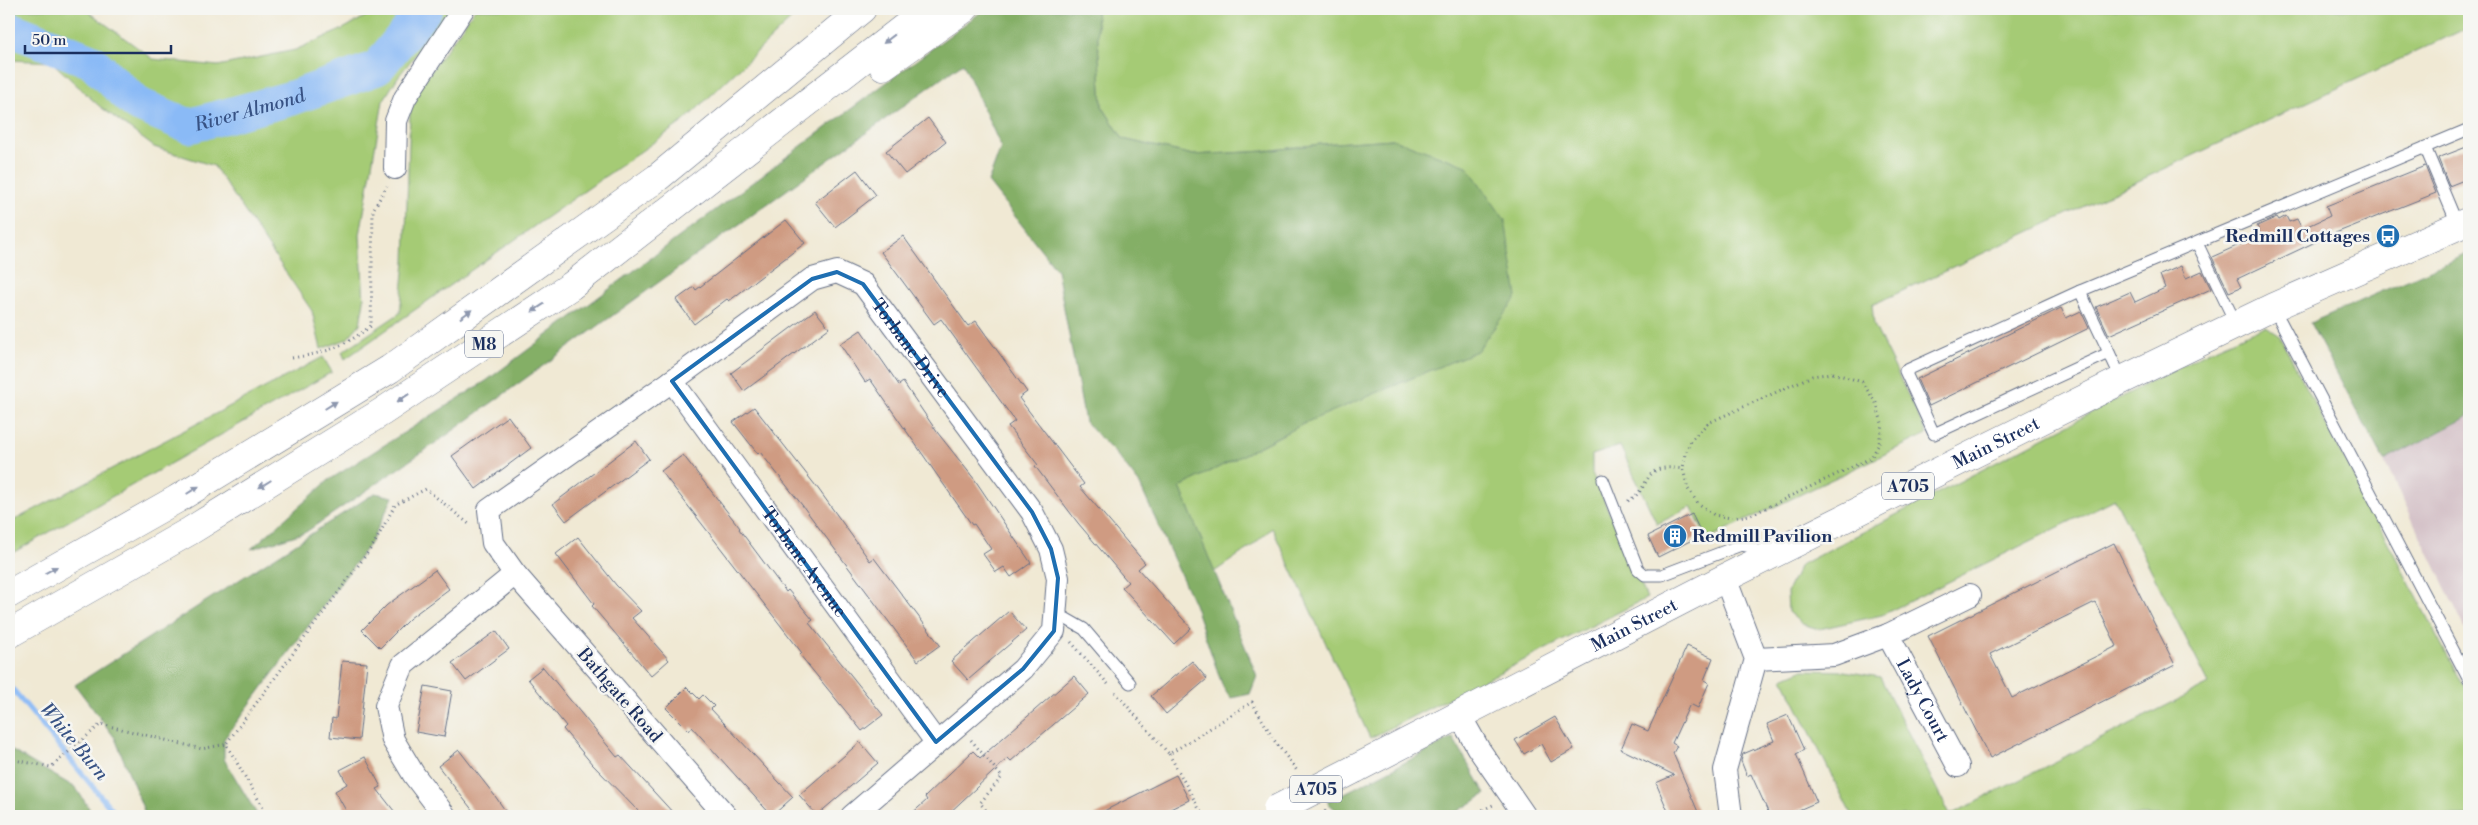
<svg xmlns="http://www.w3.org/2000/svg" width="2478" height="825" font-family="'Libre Bodoni',serif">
<rect width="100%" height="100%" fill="#f6f6f2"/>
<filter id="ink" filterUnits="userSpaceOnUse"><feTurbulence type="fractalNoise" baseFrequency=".02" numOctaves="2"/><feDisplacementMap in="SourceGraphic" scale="10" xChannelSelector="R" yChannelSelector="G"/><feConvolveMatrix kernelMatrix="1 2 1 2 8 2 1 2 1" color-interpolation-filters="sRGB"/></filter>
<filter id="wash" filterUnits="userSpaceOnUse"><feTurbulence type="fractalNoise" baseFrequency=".0096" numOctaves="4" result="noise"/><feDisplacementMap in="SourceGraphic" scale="20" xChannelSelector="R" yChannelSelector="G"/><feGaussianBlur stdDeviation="1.12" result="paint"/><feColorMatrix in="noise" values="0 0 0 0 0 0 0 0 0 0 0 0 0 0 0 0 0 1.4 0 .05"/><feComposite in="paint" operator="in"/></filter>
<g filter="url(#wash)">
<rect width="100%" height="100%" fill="#f0e9d4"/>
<!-- industrial -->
<path fill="#d2bec5" d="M2469,416V637L2384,461Z"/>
<!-- green -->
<g fill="#a5cb75" stroke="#607d6a">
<path d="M9,9H85L153,59L218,66L295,50L341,30L379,9H452L398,77L383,101L360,235L364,301L360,324L347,339L321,349L312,311L214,166L154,147L98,105L52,62L9,60Z"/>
<path d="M475,9H802L684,121L345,359L342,352L400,313L405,262L410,113L419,88Z"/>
<path d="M1096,9H2469V27L1872,305L1874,325L1927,434L1707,539L1691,507L1657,524L1620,446L1592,455V473L1647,598L1370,738L1272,528L1252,546L1214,572L1180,487L1307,422L1393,139L1321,144L1266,151L1193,155L1123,139L1102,106Z"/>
<path d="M2265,326L2279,335L2469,697V816H1852L1783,678L1802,670L1844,671L1880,677L1950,815L2209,684L2115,499L1882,615L1819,629L1802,624L1788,612L1787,592L1800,565L2217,347Z"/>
<path d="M323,357L332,372L9,555V523Z"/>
</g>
<!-- forest -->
<g fill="#84af66" stroke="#506f62">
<path d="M985,9H1096L1102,106L1123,139L1193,155L1266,151L1321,144L1393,139L1467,166L1505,220L1517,297L1477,351L1307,422L1180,487L1257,676L1250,694L1231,698L1223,687L1194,604L1139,483L1117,455L1085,422L1057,270L988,182L1001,147L963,63L447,435L306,532L251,549L329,480L486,381Z"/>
<path d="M2469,253V416L2384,461L2310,323Z"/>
<path d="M375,493L393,497L371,542L224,739V759L258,816H146L115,738L75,685Z"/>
<path d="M1453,738L1486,794L1450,816H1343L1327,802Z"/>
<path d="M9,749L76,788L94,816H9Z"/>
</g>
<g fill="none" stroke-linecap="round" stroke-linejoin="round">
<!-- stream -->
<path stroke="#8abaf6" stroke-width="5.5" d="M9,685L117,816"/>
<!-- river -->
<path stroke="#8abaf6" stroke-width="35" id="s1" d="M9,33L15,31L91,61L137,104L189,126L292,98L377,68L425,9"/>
</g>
<g id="blocks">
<!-- building -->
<g fill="#cf9b82" fill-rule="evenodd">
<path d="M928,118L946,142L905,174L886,151Z"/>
<path d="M2469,146V178L2449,186L2438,158Z"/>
<path d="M2425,166L2436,193L2328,236L2237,279L2241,287L2229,292L2212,257L2261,235L2257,226L2277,217L2279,220L2286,216L2289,222L2297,219L2302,229L2330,216L2326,206Z"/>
<path d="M857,170L876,195L835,227L815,202Z"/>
<path d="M786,220L805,243L729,301L727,299L694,324L676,300L694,287L696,290Z"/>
<path d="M903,236L968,326L976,321L1027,392L1019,398L1084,484L1080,487L1145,563L1138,569L1191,628L1174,644L1122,587L1128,582L1078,523L1035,466L1038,465L1008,426L1015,421L941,319L934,324L881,252Z"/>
<path d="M2181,266L2186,278L2202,271L2211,289L2109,335L2096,307L2130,292L2135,302L2165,288L2160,275Z"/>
<path d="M2061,308L2066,318L2081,311L2089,328L1929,406L1917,379Z"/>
<path d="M815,310L829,328L744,391L731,373Z"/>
<path d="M861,330L899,385L903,382L937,432L975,480L1031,563L1011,577L1004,567L996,572L983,554L991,549L974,524L972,525L870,379L865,382L840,344Z"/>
<path d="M754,407L819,490L870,561L874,558L940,645L918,661L802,505L760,452L758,454L733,422Z"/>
<path d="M508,416L531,448L476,489L452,456Z"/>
<path d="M636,441L649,459L566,521L553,504Z"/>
<path d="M683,455L740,528L739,529L786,592L788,590L813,620L809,623L883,715L862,731L800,655L802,653L661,471Z"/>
<path d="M1692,514L1702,535L1658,557L1648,536Z"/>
<path d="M578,537L616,585L641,611L632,618L669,660L651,676L592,606L594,604L556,554Z"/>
<path d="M2114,543L2175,665L1990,758L1928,636ZM2095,602L2117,646L2012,698L1990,654Z"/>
<path d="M435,570L449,589L410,618L380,648L362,630L387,605Z"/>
<path d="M1009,611L1026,630L968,680L951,661Z"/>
<path d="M496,631L509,649L466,681L452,663Z"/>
<path d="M1687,646L1713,658L1704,680L1709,683L1698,708L1690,704L1672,743L1677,746L1673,753L1698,812L1689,816H1670L1656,783L1674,775L1621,749L1632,724L1648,731Z"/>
<path d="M342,661L367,663L359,740L330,737L332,718L336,719Z"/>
<path d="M1192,661L1207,679L1166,714L1151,696Z"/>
<path d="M543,667L617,757L620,755L676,816H643L592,764L563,729L566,726L528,679Z"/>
<path d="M1074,676L1089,694L1011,761L1008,758L946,816H909L927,800L925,797L973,751L980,758Z"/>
<path d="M425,686L452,691L444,737L416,732Z"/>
<path d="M687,687L699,699L703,695L714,706L711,709L793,797L772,816L692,727L689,731L666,708Z"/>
<path d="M1788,715L1804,750L1796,754L1817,802L1785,816H1770L1751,774L1747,776L1741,761L1743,754L1774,741L1767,724Z"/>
<path d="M1555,717L1574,749L1551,762L1541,744L1524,754L1515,740Z"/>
<path d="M860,742L878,763L817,815L799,795Z"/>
<path d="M459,750L495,796L509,816H477L438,766Z"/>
<path d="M365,757L381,787L377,789L398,816H349L335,791L347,784L340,770Z"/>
<path d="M1176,775L1189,800L1156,816H1094Z"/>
</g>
</g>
</g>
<g filter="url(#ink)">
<use href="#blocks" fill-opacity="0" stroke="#667087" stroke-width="1"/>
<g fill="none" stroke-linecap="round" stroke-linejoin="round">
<!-- service casing -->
<g stroke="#667087" stroke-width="13">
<g id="service">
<path d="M2425,147L2458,226"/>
<path d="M2197,243L2236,324"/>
<path d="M2080,291L2122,380"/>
<path d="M2273,307L2469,680"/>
<path d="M2109,353L1934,434L1905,371L2080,291L2469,129"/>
<path d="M1603,480L1638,569L1645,575H1662L1741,545L1752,547L1761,560"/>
<path d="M1056,613L1084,629L1130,683"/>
</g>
</g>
<!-- minor casing -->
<g stroke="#667087" stroke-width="24">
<g id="minor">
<path d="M395,168L396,121L405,98L463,9"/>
<path id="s2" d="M672,381L936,742"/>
<path d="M1725,578L1756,659L1725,770L1731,816"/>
<path id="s3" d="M1888,635L1958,766"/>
<path d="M1756,659L1834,655L1888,635L1970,595"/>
<path d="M1460,716L1478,748L1525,816"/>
<path d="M445,816L414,775L393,740L386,706L403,665L515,574"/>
<path id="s4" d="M726,816L515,574L493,543L489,510L672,381L812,279L837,272L863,284L1032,512L1051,549L1058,578L1054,631L1023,669L852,816"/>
</g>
</g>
<!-- primary casing -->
<g stroke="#667087" stroke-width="29">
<g id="primary">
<path id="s5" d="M1355,769L1725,578L2122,380L2273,307L2469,221"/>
</g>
</g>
<!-- motorway casing -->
<g stroke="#667087" stroke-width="29">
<g id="motorway">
<path d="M883,66L964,9"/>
<path d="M9,594L177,499L390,369L657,178L862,9"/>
<path d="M9,634L190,531L382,412L571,286L928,9"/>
</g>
</g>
<!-- path -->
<g stroke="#667087" stroke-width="3" stroke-dasharray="1 4" stroke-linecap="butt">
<path d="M292,358C329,352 341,348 371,326L373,210L387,186"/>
<path d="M1833,373L1862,382L1876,403L1882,423L1879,444L1871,458L1751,515L1731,518L1714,515L1698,503L1688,489L1683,469L1685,453L1692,439L1708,423L1812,376Z"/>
<path d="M1628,501C1654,487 1639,462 1683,469"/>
<path d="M1071,642L1108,684"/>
<path d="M1115,692L1169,754L1252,702L1274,740L1298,772"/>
<path d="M971,740L1002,777L980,803L991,816"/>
<path d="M1169,754L1203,816"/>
<path d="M9,759L51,767L101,724L202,749L226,744"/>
<path d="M1325,810L1329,816"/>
<path d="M268,816L226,744L374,544L395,505L426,489L469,524"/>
<path d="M1469,816L1493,805"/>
</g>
<!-- service -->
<use href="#service" stroke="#fff" stroke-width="11"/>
<!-- minor -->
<use href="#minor" stroke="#fff" stroke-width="22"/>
<!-- primary -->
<use href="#primary" stroke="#fff" stroke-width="28"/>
<!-- motorway -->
<use href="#motorway" stroke="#fff" stroke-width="28"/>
<!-- primary-bridge casing -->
<g stroke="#667087" stroke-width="29" stroke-linecap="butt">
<path id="primary-bridge" d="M1277,809L1355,769"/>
</g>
<!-- primary-bridge -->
<use href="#primary-bridge" stroke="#fff" stroke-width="28"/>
</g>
<!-- one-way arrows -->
<defs><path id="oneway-solid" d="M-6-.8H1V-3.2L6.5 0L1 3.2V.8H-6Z" transform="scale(1.25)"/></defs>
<g fill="#8d97ae">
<use href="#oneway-solid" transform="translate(889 39) rotate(142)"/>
<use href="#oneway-solid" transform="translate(538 308) rotate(146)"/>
<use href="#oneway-solid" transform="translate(466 314) rotate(-36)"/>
<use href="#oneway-solid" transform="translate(403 398) rotate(146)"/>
<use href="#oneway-solid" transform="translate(331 405) rotate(-32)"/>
<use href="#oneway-solid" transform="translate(265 484) rotate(148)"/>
<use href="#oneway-solid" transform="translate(193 490) rotate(-32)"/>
<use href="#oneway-solid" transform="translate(51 570) rotate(-29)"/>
</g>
</g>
<!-- marked area -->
<path fill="none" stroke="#1f6fb2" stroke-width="4" stroke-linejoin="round" d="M837,272L863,284L1032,512L1051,549L1058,578L1054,631L1023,669L936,742L672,381L812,279Z"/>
<!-- icons -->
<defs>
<g id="bus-disc" transform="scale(1.25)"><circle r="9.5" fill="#1f6fb2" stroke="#f6f6f2"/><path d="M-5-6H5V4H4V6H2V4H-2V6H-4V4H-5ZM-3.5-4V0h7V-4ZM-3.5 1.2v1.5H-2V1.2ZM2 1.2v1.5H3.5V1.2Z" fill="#fff"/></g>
<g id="building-disc" transform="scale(1.25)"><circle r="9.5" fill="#1f6fb2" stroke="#f6f6f2"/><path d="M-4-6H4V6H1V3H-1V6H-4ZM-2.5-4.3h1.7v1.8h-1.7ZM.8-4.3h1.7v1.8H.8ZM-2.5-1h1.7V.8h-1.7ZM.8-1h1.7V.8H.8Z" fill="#fff"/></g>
</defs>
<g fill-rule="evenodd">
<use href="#bus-disc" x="2388" y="236"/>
<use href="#building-disc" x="1675" y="536"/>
</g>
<g text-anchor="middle" stroke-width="5" stroke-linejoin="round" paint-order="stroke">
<!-- shield labels -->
<g fill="#f6f6f2" stroke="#5d6b8a" stroke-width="1">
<rect x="465" y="330.5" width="38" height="27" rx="4"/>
<rect x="1882" y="472.5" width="52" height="27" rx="4"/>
<rect x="1290" y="775.5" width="52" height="27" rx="4"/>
</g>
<g font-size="16" font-weight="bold" fill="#1b2f5e">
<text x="484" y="350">M8</text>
<text x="1908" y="492">A705</text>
<text x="1316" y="795">A705</text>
</g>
<!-- poi labels -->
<g font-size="18" font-weight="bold" fill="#1b2f5e" stroke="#f6f6f2" text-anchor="end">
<text x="2370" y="242">Redmill Cottages</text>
<text x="1692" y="542" text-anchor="start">Redmill Pavilion</text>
</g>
<!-- street labels -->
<g font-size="18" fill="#1b2f5e" stroke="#f6f6f2">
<text dy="6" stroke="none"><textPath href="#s4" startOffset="924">Torbane Drive</textPath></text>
<text dy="6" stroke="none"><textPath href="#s5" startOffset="719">Main Street</textPath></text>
<text dy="6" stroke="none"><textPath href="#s2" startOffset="224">Torbane Avenue</textPath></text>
<text dy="6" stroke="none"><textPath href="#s5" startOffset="314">Main Street</textPath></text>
<text transform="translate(620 695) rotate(49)" y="6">Bathgate Road</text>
<text dy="6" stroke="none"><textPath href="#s3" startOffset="74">Lady Court</textPath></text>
</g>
<!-- water labels -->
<g font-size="19" font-style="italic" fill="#375284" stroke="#f6f6f2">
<text dy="7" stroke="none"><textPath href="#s1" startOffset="270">River Almond</textPath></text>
<text transform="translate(75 741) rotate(50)" y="7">White Burn</text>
</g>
</g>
<!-- margin -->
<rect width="2478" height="825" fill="none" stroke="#f6f6f2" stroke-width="30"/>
<!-- scale -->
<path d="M25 45v8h146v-8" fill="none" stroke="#1b2f5e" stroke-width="2.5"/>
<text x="32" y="45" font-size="15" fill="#1b2f5e" stroke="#f6f6f2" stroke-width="4" paint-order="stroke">50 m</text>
</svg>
